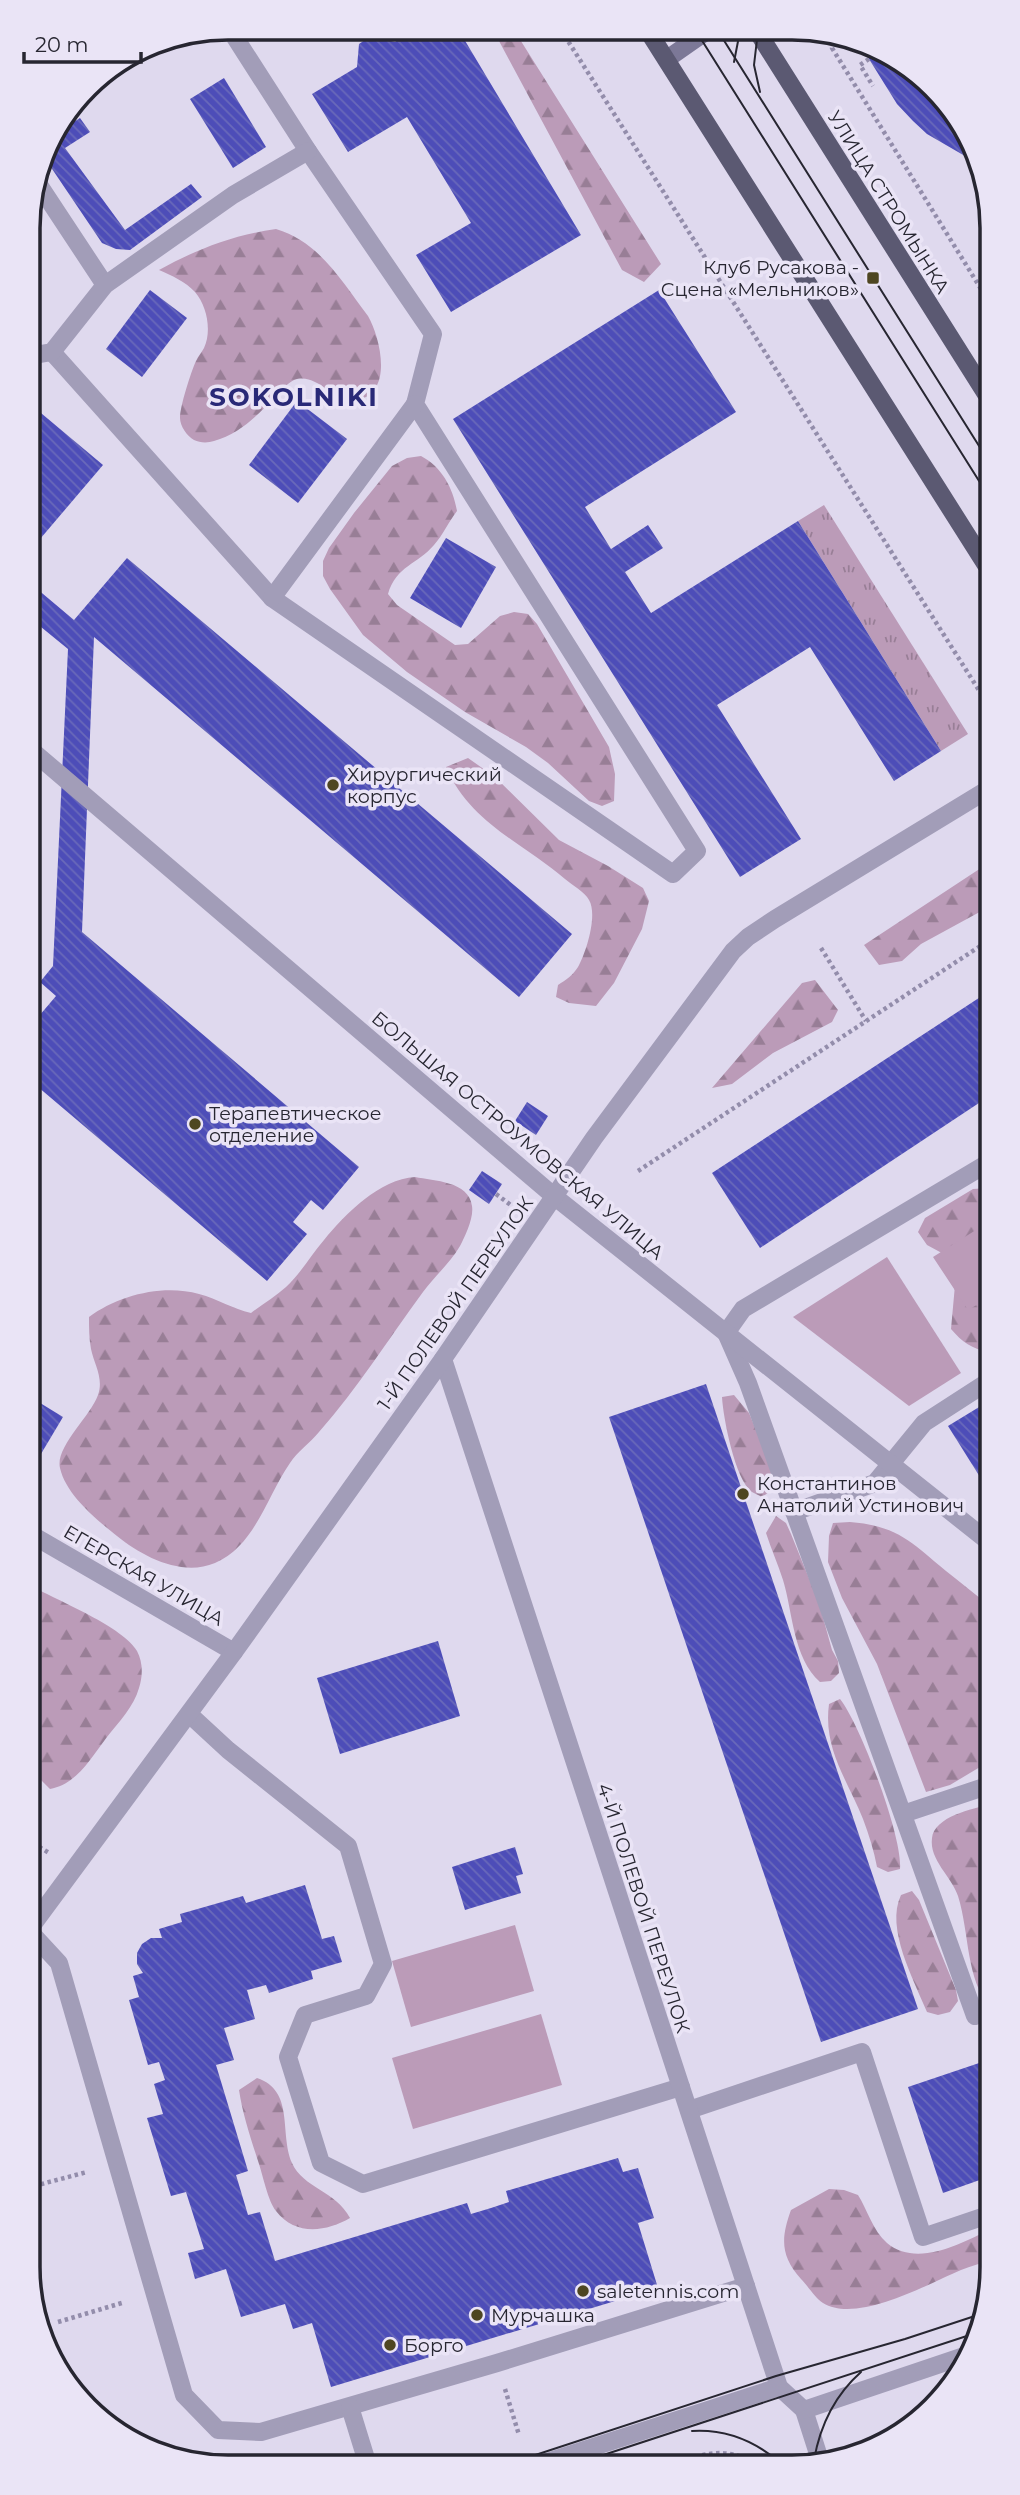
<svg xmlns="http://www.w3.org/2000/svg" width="1020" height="2495" font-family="Montserrat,sans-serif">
<defs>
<pattern id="grass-tufts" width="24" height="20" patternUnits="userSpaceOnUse" patternTransform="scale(1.75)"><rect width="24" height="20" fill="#bb9bb8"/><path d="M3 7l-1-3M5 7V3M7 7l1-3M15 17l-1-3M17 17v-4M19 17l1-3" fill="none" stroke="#987e96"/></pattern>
<pattern id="forest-firs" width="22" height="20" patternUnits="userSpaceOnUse" patternTransform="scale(1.75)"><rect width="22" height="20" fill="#bb9bb8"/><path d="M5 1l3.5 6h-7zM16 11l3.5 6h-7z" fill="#987e96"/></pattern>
<pattern id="building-back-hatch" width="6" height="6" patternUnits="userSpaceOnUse" patternTransform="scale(1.75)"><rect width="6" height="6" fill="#4d4db8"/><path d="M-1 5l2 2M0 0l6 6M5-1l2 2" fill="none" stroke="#6969ba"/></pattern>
</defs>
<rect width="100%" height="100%" fill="#dfd9ee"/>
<!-- grass -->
<path fill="url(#grass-tufts)" d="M824,505L968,734L941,751L798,521Z"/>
<!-- forest -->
<g fill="url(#forest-firs)">
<path d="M491,30H514L661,264L644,282L622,270L499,41Z"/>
<path d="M276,229C320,242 342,282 368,316C380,337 394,392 358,400C335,405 317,371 294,380C286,384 280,392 274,398C257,416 239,434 214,441C208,443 200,443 194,440C187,436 180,426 180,418C180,406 191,372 196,361C198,356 202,352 204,348C212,331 207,306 195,292C186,282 171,275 159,270C197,249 233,235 276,229Z"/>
<path d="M421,456C442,467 453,488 457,511C449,521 443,535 434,545C418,564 396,566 388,594L397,605L455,645L468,644L500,616L514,612L528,614L537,624L609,747L615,774L614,801L602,806L589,801L548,763L526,747L465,712L407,672L363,635L330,589L323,576V561L329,548L354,513L392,466L407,458Z"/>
<path d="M468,758L495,777L559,840L608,866L643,888L649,901L642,929L614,983L596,1006L569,1003L556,997L558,985C566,980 573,975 578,967C586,953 598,915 589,900C585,892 572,885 565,879C522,842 470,823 446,767Z"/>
<path d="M987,864V908L921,944L902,961L879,965L864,945Z"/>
<path d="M815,980L838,1010L832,1022L773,1053L732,1084L712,1088L802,983Z"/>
<path d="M415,1177C434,1181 469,1181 472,1206C474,1218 465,1236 460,1246C450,1263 435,1276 423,1292C389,1338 357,1389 319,1432C310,1443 297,1452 290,1463C267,1496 255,1546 215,1563C182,1577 143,1557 117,1536C97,1520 66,1495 60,1468C55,1447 90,1417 98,1395C104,1378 94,1364 91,1349C89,1339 89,1327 89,1317C119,1295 163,1284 199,1294C218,1299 233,1309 251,1313C263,1304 276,1296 286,1287C301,1273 311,1255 324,1240C345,1214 380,1179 415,1177Z"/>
<path d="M988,1188L989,1352C972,1349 962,1342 951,1329L955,1285L951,1258L927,1245L918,1232L925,1218L973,1189Z"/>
<path d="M734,1395L749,1413L777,1480L772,1490L762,1497C759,1495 755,1494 752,1492C735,1480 723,1417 722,1397Z"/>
<path d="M776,1516L786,1523L791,1534L819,1603L832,1650L838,1661L839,1673L831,1681L820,1682C793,1658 793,1613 783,1580C778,1564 771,1549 766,1533Z"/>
<path d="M850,1522C898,1526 911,1542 946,1571C961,1583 975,1594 990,1606V1761L950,1785L926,1792L877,1664L842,1598L828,1562L829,1536L833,1523Z"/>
<path d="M33,1587C57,1600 125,1628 137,1651C143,1662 143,1676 139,1688C134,1706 119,1722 107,1737C91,1758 77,1784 50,1789L40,1779L33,1758Z"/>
<path d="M840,1699C860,1724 903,1837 900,1869L888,1872L877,1867C874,1851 869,1835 863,1819C847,1779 823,1749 829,1704Z"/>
<path d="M990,1805L991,2010C965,1977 970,1935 958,1896C952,1877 929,1860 932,1838C934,1817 973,1808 990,1805Z"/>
<path d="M912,1891L919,1900L956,1990L958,2001L950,2012L938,2015L927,2012C914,1980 885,1928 901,1895Z"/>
<path d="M257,2078C295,2091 279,2132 292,2163C303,2188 336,2191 350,2218C326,2232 295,2236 276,2211C268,2201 263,2176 259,2164C251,2139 243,2116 239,2090Z"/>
<path d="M829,2189L844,2190L858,2195C867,2209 873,2231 887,2243C917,2268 962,2243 991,2229L992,2260C981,2263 971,2266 961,2270C928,2284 857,2324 823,2303C815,2298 808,2286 801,2279C780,2255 781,2238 791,2210Z"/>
</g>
<!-- park -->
<g fill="#bb9bb8">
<path d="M979,1228L988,1243L989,1301L987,1299L968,1310L933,1257Z"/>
<path d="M887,1257L961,1373L909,1406L793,1317Z"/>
<path d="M515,1925L534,1991L411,2027L392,1961Z"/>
<path d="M541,2014L562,2085L413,2129L392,2058Z"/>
</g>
<!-- building -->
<g fill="url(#building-back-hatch)">
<path d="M418,29H458L581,235L451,312L416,255L471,223L407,117L348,152L312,94L357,67L359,44L371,36L395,42Z"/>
<path d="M871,53L933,86L977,163L927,134L913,121L897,104L869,59L867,56Z"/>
<path d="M224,78L266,147L233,168L190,99Z"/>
<path d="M80,118L90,132L65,148L125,230L191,184L202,197L130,250L116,249L102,243L44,157L51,137Z"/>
<path d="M150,290L187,318L142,377L106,349Z"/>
<path d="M659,290L736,412L585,507L611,549L648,525L663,548L625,572L651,613L798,521L941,751L894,781L810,647L717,705L801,839L740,877L453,419Z"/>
<path d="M297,401L347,439L298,503L249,465Z"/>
<path d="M29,403L103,465L29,552Z"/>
<path d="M446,538L496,567L461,628L410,598Z"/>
<path d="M127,558L572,934L519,997L94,637L82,932L359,1167L323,1210L311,1200L293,1222L307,1234L267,1281L31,1081V1009L39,1016L56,996L40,982L53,966L68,649L30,618V583L74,620Z"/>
<path d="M988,992V1097L760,1248L712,1173Z"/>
<path d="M527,1102L548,1116L536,1135L515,1121Z"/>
<path d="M482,1171L502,1184L489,1204L469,1190Z"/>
<path d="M706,1384L918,2009L821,2042L609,1417Z"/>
<path d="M32,1398L63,1417L32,1469Z"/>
<path d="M989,1401V1472L980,1477L948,1426Z"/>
<path d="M438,1641L460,1716L340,1754L317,1678Z"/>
<path d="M515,1847L523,1874L516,1876L521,1893L465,1910L452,1867Z"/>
<path d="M305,1885L322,1939L334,1936L342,1962L311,1971L313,1979L269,1993L266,1985L247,1990L255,2019L224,2028L234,2060L216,2065L248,2171L236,2175L248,2215L260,2212L275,2261L467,2203L471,2214L491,2208L509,2202L506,2191L618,2158L623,2172L638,2168L654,2218L638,2223L658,2288L331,2387L312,2323L293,2329L285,2304L241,2317L226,2269L195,2279L188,2253L204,2249L186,2192L171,2196L147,2118L163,2114L154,2084L165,2080L159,2062L148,2065L129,2000L139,1997L133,1976L143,1973L137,1964V1953L142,1944L151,1938H162L159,1929L182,1922L180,1914L243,1896L246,1903Z"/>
<path d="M991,2059V2131L985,2133L991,2149V2176L943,2193L908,2087Z"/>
<path d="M48,2326L62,2362L60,2363L41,2329Z"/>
</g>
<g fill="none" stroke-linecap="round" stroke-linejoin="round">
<!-- path -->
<g stroke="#938dab" stroke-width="4.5" stroke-dasharray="3.5 3.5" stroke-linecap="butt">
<path d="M561,30L987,703"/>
<path d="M834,34L832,48L986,297"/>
<path d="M869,59L860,65L873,86"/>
<path d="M821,948L866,1021"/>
<path d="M638,1171L988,941"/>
<path d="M496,1194L512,1206"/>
<path d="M33,1843L49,1853"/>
<path d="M34,2186L87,2172"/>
<path d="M58,2322L125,2302"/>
<path d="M505,2389L519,2435"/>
<path d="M682,2461C711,2452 724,2449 752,2461"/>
</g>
<!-- lane -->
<g stroke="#a29db8" stroke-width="18">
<path d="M37,182L105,285"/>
<path d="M52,352L272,598L673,874L697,851L415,404L433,334L308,151L229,28"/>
<path d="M29,356L52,352L105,285L233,195L308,151"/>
<path d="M272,598L415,404"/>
<path d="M30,749L555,1197"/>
<path d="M794,1512L875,1483L924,1423L989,1381"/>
<path d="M189,1714L228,1750L348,1846L383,1964L366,1996L305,2015L288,2057L321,2163L363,2184L681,2087"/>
<path d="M903,1814L990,1785"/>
<path d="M34,1936L59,1963L184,2395L218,2430L261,2432L497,2363L746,2286"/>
<path d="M975,2016L748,1383L726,1333L743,1309L988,1163"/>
<path d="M689,2110L862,2052L923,2237L991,2214"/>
<path d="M350,2407L367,2462"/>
</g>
<!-- street -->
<g stroke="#a29db8" stroke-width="18">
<path d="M555,1197L989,1542"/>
<path d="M443,1359L779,2387L804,2410L820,2460"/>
<path d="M32,1535L234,1652"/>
<path d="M34,1923L234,1652L443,1359L594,1138L733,951L748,937L775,919L987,790"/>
<path d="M804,2410L970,2354"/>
<path d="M547,2462L779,2387"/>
</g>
<!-- secondary -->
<path stroke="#7c7897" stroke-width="18" d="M667,59L707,31"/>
<!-- primary -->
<g stroke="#5b5972" stroke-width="18">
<path d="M648,31L986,565"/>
<path d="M757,31L986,394"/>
</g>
<!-- tram -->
<g stroke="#272631" stroke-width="2">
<path d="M696,31L986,492"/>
<path d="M718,31L986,457"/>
<path d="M758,31L754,65L760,92"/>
<path d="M734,62L740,31"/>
<path d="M692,2431C725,2429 753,2440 778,2461"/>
<path d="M814,2460C820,2426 835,2395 861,2372"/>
<path d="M585,2461L979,2332"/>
<path d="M514,2462L776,2376L905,2339L984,2313"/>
</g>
</g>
<!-- markers -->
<g fill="#4e4621" stroke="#eae4f6" stroke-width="2.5">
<rect x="866" y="271" width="14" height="14" rx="3.5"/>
<circle cx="333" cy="785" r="7"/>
<circle cx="195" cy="1124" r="7"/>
<circle cx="743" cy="1494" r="7"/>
<circle cx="583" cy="2291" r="7"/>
<circle cx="477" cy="2315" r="7"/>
<circle cx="390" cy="2345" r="7"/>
</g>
<g text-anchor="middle" stroke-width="7" stroke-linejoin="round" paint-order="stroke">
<!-- street labels -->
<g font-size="19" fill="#272631" stroke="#eae4f6">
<text transform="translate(889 202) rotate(58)" y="7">УЛИЦА СТРОМЫНКА</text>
<text transform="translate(518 1135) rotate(40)" y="7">БОЛЬШАЯ ОСТРОУМОВСКАЯ УЛИЦА</text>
<text transform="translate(455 1303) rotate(-55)" y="7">1-Й ПОЛЕВОЙ ПЕРЕУЛОК</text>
<text transform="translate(144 1575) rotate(30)" y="7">ЕГЕРСКАЯ УЛИЦА</text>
<text transform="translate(644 1908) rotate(72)" y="7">4-Й ПОЛЕВОЙ ПЕРЕУЛОК</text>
</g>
<!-- poi labels -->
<g font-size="19" fill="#272631" stroke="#eae4f6" text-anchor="start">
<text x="859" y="274" text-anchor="end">Клуб Русакова -<tspan x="859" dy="22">Сцена «Мельников»</tspan></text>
<text x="347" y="781">Хирургический<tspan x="347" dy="22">корпус</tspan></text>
<text x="209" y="1120">Терапевтическое<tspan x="209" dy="22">отделение</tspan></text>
<text x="757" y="1490">Константинов<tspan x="757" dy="22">Анатолий Устинович</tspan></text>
<text x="597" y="2298">saletennis.com</text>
<text x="491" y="2322">Мурчашка</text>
<text x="404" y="2352">Борго</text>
</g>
<!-- district labels -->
<g font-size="26" font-weight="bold" letter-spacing="2" fill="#292977" stroke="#eae4f6">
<text x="294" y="406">SOKOLNIKI</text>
</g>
</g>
<!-- crop -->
<path d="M0 0H1020V2495H0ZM228 40H792A188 188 0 0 1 980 228V2267A188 188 0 0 1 792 2455H228A188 188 0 0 1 40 2267V228A188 188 0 0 1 228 40Z" fill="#eae4f6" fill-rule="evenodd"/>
<path fill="none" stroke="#272631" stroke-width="3.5" d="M228 40H792A188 188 0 0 1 980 228V2267A188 188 0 0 1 792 2455H228A188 188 0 0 1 40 2267V228A188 188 0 0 1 228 40Z"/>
<!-- scale -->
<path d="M24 52v10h117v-10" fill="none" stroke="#272631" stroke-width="3.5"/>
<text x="35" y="52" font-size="21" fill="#272631" stroke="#eae4f6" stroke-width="5" paint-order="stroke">20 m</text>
</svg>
